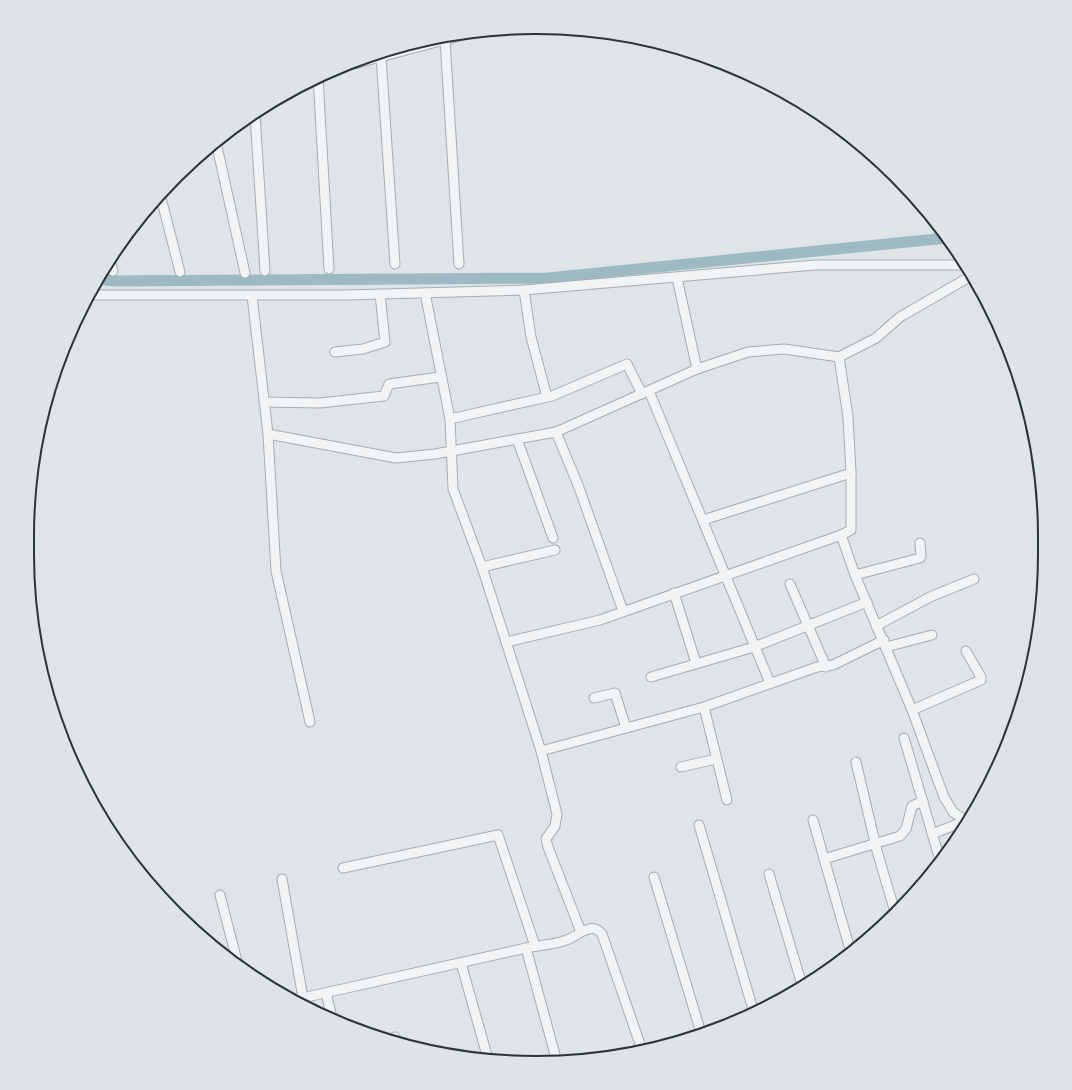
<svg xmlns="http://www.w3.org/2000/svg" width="1072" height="1090" font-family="'Nunito Sans',sans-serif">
<rect width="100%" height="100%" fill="#dfe4e6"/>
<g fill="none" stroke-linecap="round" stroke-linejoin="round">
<!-- river -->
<path stroke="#9db9c3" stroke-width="11" d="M97,279L114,281L548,278L947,238"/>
<!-- minor casing -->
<g stroke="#a5acb0" stroke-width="11">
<g id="minor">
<path d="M445,40L459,264"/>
<path d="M381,57L395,264"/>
<path d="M350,65L463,35"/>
<path d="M318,77L329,269"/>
<path d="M255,114L265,271"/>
<path d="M216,142L245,273"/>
<path d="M160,194L180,272"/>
<path d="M110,261L113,271"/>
<path d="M677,278L697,369"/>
<path d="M524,290L531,337L547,397"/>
<path d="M425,293L450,419L453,489L482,567L541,751L557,814L555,826L546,839L548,847L581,932C590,928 595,926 602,934L642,1050"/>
<path d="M89,295H347L524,290L815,265H964"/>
<path d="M252,296L268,434L396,458L435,454L556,432L697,369L748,352L784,349L839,357L876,338L900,317L971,276"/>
<path d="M335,352L363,349L385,342L380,294"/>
<path d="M649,391L770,683"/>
<path d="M264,402L320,403L384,396L389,384L440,377"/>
<path d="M450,419L552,396L627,364L642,394"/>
<path d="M556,432L578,485L623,611"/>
<path d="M268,434L276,571L310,722"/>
<path d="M517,439L553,538"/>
<path d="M703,520L851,473"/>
<path d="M841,535L855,575L912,710L944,797L953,812L966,821"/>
<path d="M482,567L555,550"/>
<path d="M855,575L920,558L921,556L920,543"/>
<path d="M790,584L826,667"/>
<path d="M674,593L696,663"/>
<path d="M876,626L930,597L974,579"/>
<path d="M506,642L600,620L841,535L851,530V473L848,417L839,357"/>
<path d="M886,647L932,635"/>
<path d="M651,677L754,647L867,602"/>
<path d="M594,698L615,693L626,728"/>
<path d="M704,707L727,800"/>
<path d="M912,710L981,680V677L966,651"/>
<path d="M904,738L940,860"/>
<path d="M541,751L704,707L817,667L833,665L884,640"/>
<path d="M856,762L877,851L895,912"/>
<path d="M681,767L716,759"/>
<path d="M813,820L851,953"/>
<path d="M699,825L754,1013"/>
<path d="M932,834L968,820"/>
<path d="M824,859L900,836L906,829L912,806L923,801"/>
<path d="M343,868L498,835L535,946"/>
<path d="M769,874L802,985"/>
<path d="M654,877L701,1033"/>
<path d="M282,879L303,998"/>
<path d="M220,895L237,961"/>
<path d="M171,908H172"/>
<path d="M526,948L557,1062"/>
<path d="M461,963L488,1059"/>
<path d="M326,993L332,1017"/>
<path d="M293,1000L526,948C546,944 564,945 581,932"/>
<path d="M395,1037L396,1042"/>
</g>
</g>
<!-- minor -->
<use href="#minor" stroke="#f1f3f5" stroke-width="9"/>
</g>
<!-- crop -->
<path d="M0 0H1072V1090H0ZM536 34H536A502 502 0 0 1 1038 536V554A502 502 0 0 1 536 1056H536A502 502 0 0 1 34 554V536A502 502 0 0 1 536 34Z" fill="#dee3e5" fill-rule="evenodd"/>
<path fill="none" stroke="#2a343c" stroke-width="2" d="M536 34H536A502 502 0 0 1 1038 536V554A502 502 0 0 1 536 1056H536A502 502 0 0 1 34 554V536A502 502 0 0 1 536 34Z"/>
</svg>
